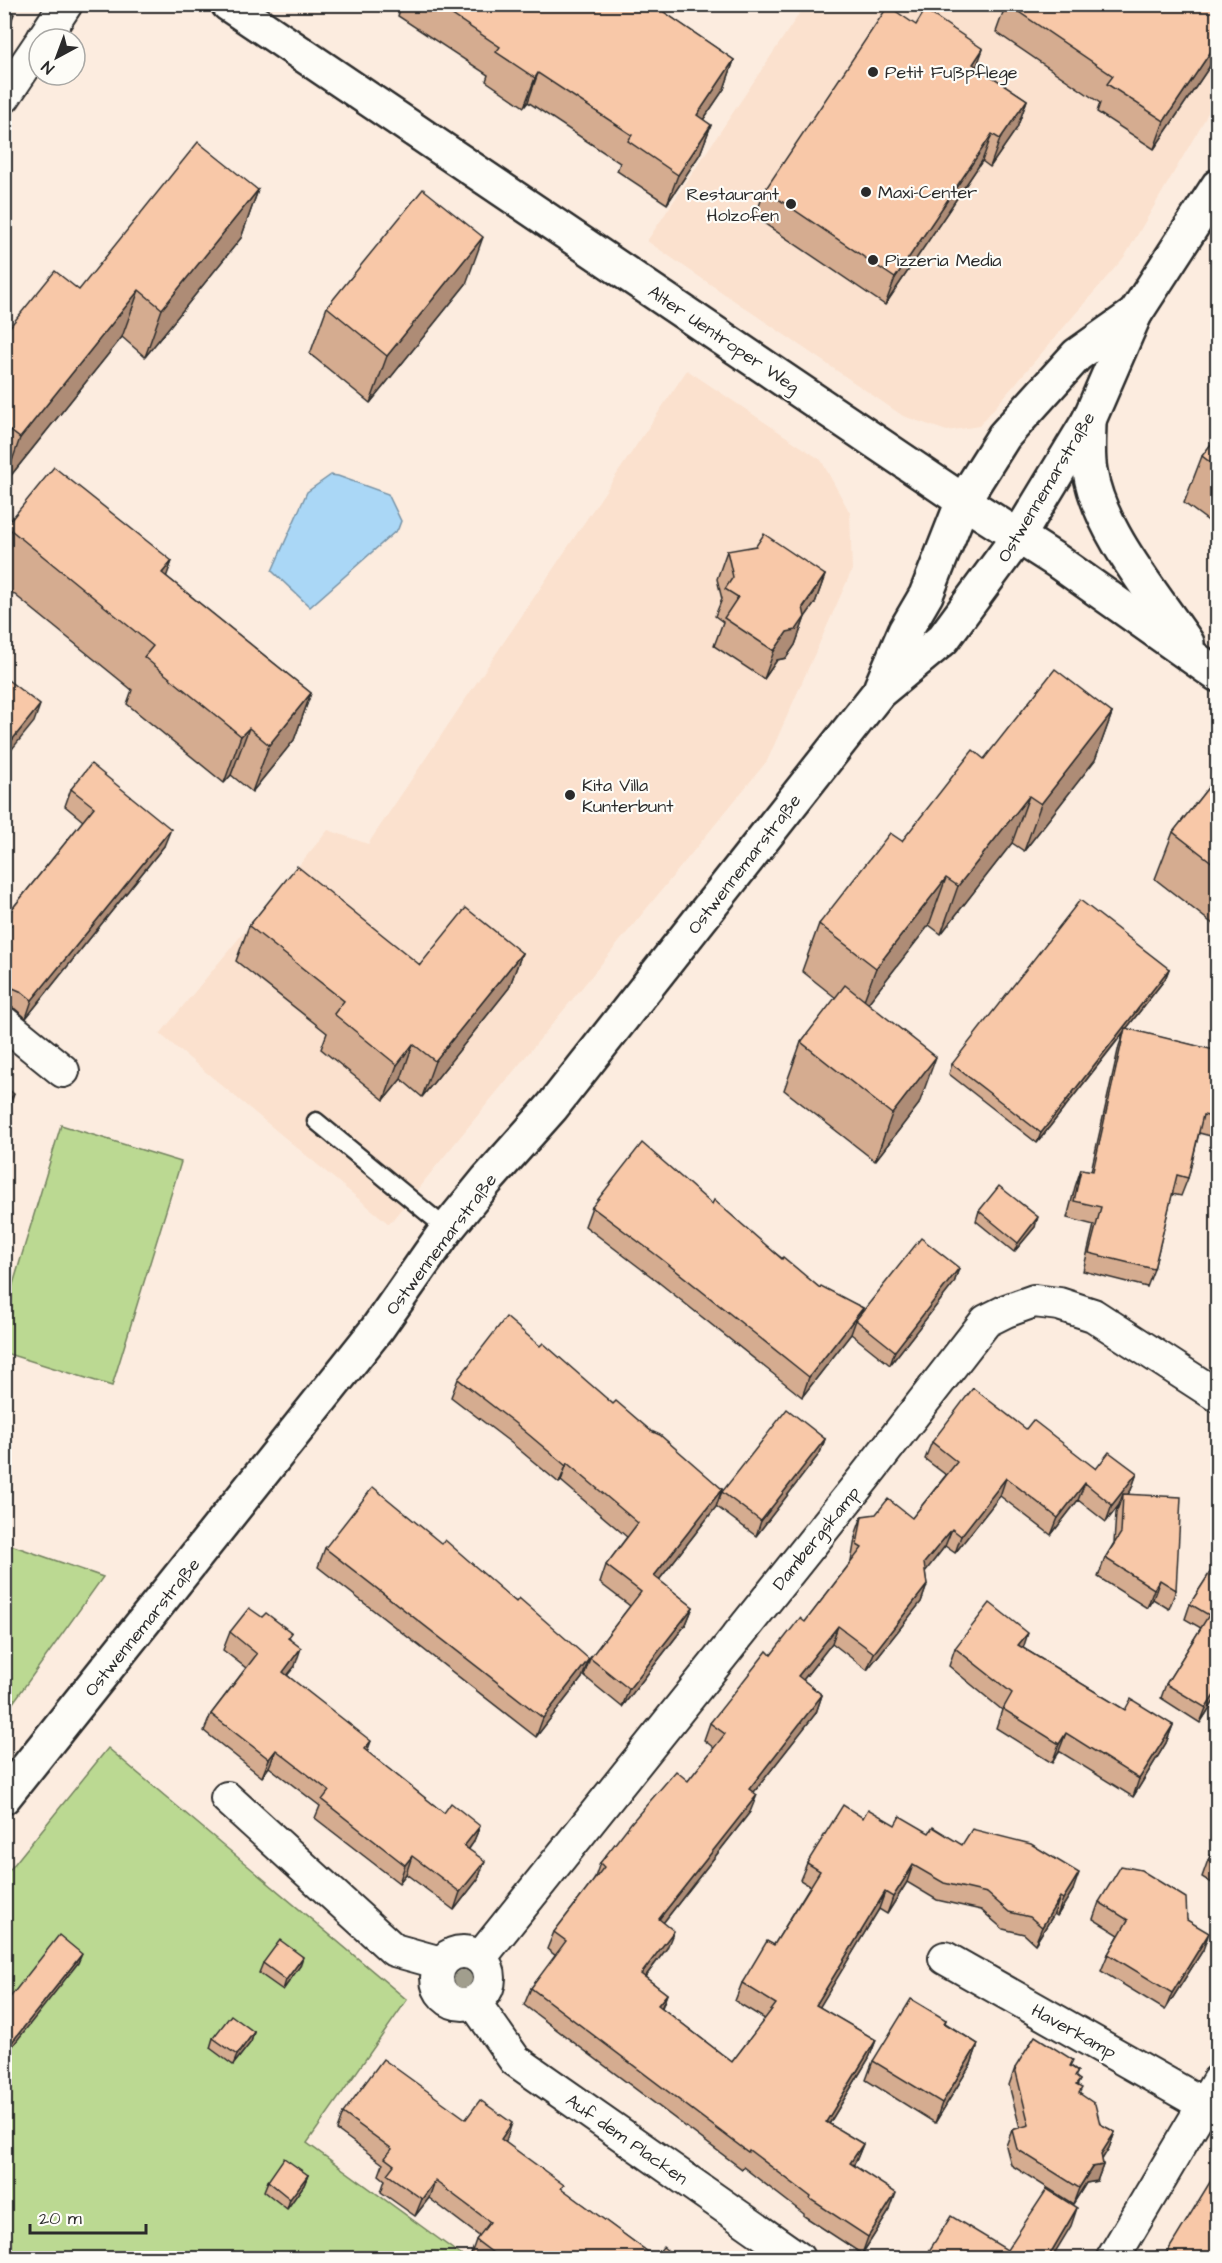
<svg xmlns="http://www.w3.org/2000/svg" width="1222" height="2263" font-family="'Architects Daughter',sans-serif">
<rect width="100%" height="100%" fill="#fcecdf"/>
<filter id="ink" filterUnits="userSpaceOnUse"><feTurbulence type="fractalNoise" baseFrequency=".0167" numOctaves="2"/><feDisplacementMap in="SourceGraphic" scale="12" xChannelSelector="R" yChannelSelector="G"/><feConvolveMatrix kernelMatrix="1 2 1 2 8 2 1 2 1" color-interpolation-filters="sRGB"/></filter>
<g filter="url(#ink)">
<!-- built -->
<g fill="#fbe1ce">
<path d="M805,5H1217V92L1205,119L1125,256L979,426L947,431L903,416L647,241Z"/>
<path d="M687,370L821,460L850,513L852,570L767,761L389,1224L160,1034L328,830L368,844Z"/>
</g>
<!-- green -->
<g fill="#bbd992" stroke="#73825e" stroke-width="1.5">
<path d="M61,1125L181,1162L112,1386L5,1353V1311Z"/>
<path d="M5,1543L103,1577L5,1714L4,1543Z"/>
<path d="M108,1748L407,2000L307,2143L465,2258H5L4,1877Z"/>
</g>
<!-- water -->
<path fill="#aad7f6" stroke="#7792a5" stroke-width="1.5" d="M331,475L338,476L388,494L401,521L398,529L310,607L272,571L307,492Z"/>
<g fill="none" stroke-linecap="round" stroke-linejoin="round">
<!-- service casing -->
<g stroke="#2b2b2b" stroke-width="21">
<path id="service" d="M316,1121L447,1229"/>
</g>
<!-- minor casing -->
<g stroke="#2b2b2b" stroke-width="36">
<g id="minor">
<path d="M43,39L66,4"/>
<path d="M4,97L39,45"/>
<path d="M4,1023L63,1071"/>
<path d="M227,1798L394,1950L441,1963"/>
<circle cx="463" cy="1978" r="26"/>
<path d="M480,1958L864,1478L986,1321L1006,1311L1034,1301L1059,1304L1093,1315L1218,1396"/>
<path d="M945,1958L1203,2104"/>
<path d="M474,2002L515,2060L798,2258"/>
<path d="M1113,2258L1218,2081"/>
</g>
</g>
<!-- tertiary casing -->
<g stroke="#2b2b2b" stroke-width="38">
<g id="tertiary">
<path d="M228,4L963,501L1057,561L1218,675"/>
<path d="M1089,420C1089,436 1087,455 1090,471C1099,530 1153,593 1187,643"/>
<path d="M881,687L905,631L926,595L963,501L1004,436L1077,355L1135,314"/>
<path d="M4,1797L377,1329L447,1229L487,1180L552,1107L879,692L943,639L1018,537L1089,420L1135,314L1218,186"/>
</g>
</g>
<!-- service -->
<use href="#service" stroke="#fdfcf7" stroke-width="16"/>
<!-- minor -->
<use href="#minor" stroke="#fdfcf7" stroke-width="32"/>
<!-- tertiary -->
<use href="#tertiary" stroke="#fdfcf7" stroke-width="33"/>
</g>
<!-- trees -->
<circle fill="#a19e8d" cx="463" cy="1979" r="9"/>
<!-- wall -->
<g fill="#d5ac90" stroke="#2b2b2b" stroke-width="1.5">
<path d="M402,4H652L734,60L724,89L703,120L711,125L700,154L667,204L617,171L620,163L528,102L524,107L486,81L488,75L398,16Z"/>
<path d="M1006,4H1218V54L1154,149L1097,112L1100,103L996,32Z"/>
<path d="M916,25L983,49L976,66L1027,100L1017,128L990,167L982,161L885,305L755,217L765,190Z"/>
<path d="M258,190L241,238L145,357L122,337L4,484V334L79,290Z"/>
<path d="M466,284L370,403L310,354L327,307Z"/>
<path d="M1218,435V528L1184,503L1202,456Z"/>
<path d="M6,526L172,561L166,576L311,693L294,740L252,792L231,775L224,783L127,704L132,690L4,586V532Z"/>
<path d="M727,551L825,575L815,603L805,617L795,645L786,658L777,660L764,679L714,646L723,622L715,616L722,599L717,579Z"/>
<path d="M1112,713L1095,760L1024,851L1012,843L941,934L929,925L868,1003L919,1104L875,1161L784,1090L801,1042L836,998L802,971L819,924L984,759Z"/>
<path d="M1218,775V928L1155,879L1173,832Z"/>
<path d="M71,789L164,846L26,1018L15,1009L6,1005H4V919L83,821L65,806Z"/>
<path d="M249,926L420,965L522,953L509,988L422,1097L401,1079L384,1100L321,1049L327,1033L236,961Z"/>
<path d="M1169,969L1165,979L1126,1029L1218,1051V1138L1199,1133L1188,1178L1181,1196L1172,1194L1154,1269L1147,1287L1083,1271L1094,1225L1067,1218L1075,1187L1081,1169L1091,1171L1119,1046L1124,1032L1037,1143L949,1074L952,1064Z"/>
<path d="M712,1204L820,1288L863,1308L861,1313L959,1268L954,1283L890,1365L851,1334L802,1397L652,1277L585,1226L592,1207Z"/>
<path d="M979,1211L1035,1227L1014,1252L976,1221Z"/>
<path d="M540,1346L613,1404L651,1431L722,1489L716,1507L659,1580L693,1607L686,1624L622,1707L584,1676L590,1658L630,1606L600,1583L606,1565L627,1537L561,1481L559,1483L510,1442L451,1397L458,1379Z"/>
<path d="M1026,1429L1096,1469L1137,1473L1131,1490L1128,1494L1176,1590L1169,1609L1153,1599L1147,1608L1098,1577L1105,1558L1114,1543L1116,1513L1119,1505L1106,1522L1078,1500L1051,1535L1000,1496L955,1553L945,1546L925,1571L927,1585L921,1602L867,1670L832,1643L803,1680L822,1695L816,1713L754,1792L750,1812L663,1923L667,1948L645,1977L667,1994L662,2008L732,2062L765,2019L735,2001L742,1983L774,1945L810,1886L800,1880L807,1863L863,1818L929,1833L962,1845L1073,1890L1057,1916L1054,1914L1035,1944L1024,1934L1003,1929L981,1910L937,1900L907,1882L887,1914L879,1909L819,2007L876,2040L869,2058L829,2124L863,2144L856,2161L853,2165L890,2210L862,2254L804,2216V2214L743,2167L742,2169L524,2005L531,1988L556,1956L547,1949L554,1932L594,1880L600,1863L688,1781L714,1748L704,1740L710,1723L771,1655L805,1622L851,1562L856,1533L862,1516L912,1518L946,1475L925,1459L932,1442Z"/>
<path d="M825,1439L820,1453L756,1536L716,1506L722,1492Z"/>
<path d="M442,1544L516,1602L582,1678L536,1737L318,1567L325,1548Z"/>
<path d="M1218,1560V1695L1200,1723L1161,1698L1166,1684L1201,1628L1185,1619L1190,1604Z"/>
<path d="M230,1632L290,1639L295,1666L287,1675L367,1752L444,1813L480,1826L473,1843L469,1849L478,1879L454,1910L406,1874L399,1883L315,1818L320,1806L269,1767L262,1777L204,1731L211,1714L246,1668L223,1650Z"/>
<path d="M955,1648H1023L1125,1710L1173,1725L1166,1743L1133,1797L1059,1751L1052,1763L996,1728L1002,1710L949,1666Z"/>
<path d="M1218,1844V1887L1202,1877L1208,1860Z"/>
<path d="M1099,1902L1187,1920L1203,1950L1165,2010L1101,1971L1108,1954L1119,1935L1093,1919Z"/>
<path d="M263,1963L300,1966L283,1990L259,1973Z"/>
<path d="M946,2020L945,2023L978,2044L971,2064L935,2123L866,2080L873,2061Z"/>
<path d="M254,2032L251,2042L233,2065L210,2048L213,2038Z"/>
<path d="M1071,2066L1078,2071L1075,2077L1080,2080L1077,2086L1080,2094L1100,2124L1115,2132L1109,2148L1102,2159L1103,2165L1097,2181L1086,2183L1073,2204L1011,2165L1006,2146L1012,2130L1020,2128L1009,2085L1015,2068Z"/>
<path d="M343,2113L466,2119L506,2141L505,2142L562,2189L655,2257L678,2259H472L470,2257L476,2240L479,2236L429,2198L415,2216L381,2192L385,2180L379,2175L383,2164L337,2130Z"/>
<path d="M308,2175L304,2185L287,2209L264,2191L268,2181Z"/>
</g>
<!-- shaded-wall -->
<g fill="#ae8c76" stroke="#2b2b2b" stroke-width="1.5">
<path d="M14,14L8,30L4,35V28Z"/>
<path d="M1218,41V54L1154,149L1164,121Z"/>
<path d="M983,49L973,77V64Z"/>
<path d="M734,60L724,89L686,145L697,115Z"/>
<path d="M538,73L528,102L524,107L535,78Z"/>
<path d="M1027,100L1017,128L990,167L1000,139Z"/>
<path d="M711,125L700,154L667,204L678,175Z"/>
<path d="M992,134L982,161L885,305L895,278Z"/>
<path d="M258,190L241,238L145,357L162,309Z"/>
<path d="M483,237L466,284L370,403L387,356Z"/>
<path d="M139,290L122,337L4,484L20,438Z"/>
<path d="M172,561L155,608L162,573Z"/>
<path d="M825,575L815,603L805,617L795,645L786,658L777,660L764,679L774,651Z"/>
<path d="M311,693L294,740L252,792L269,745Z"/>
<path d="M40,705L34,722L4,759V750Z"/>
<path d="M1112,713L1095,760L1024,851L1041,804Z"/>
<path d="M249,728L231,775L224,783L241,736Z"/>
<path d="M1029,796L1012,843L941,934L958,886Z"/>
<path d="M171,829L164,846L26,1018L32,1000Z"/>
<path d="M946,878L929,925L858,1016L876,968Z"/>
<path d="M522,953L509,988L422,1097L435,1061Z"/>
<path d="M1169,969L1165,979L1037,1143L1041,1133Z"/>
<path d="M13,988L6,1005H4V989Z"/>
<path d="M413,1044L401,1079L384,1100L397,1065Z"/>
<path d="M936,1057L919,1104L875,1161L892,1114Z"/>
<path d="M14,1094L8,1111L4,1115V1106Z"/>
<path d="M1038,1217L1035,1227L1014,1252L1018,1243Z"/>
<path d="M959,1268L954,1283L890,1365L895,1351Z"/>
<path d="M863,1308L858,1321L856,1320L851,1334L802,1397L809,1377Z"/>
<path d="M825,1439L820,1453L756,1536L761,1521Z"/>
<path d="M567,1463L561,1481L559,1483L566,1466Z"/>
<path d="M1137,1473L1131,1490L1123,1501V1494L1119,1505L1106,1522L1112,1505Z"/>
<path d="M1006,1478L1000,1496L955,1553L961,1536Z"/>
<path d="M1085,1483L1078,1500L1051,1535L1058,1518Z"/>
<path d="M722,1489L716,1507L648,1594L654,1576Z"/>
<path d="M952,1529L945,1546L918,1581L924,1563Z"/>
<path d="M1160,1580L1153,1599L1147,1608L1154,1589Z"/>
<path d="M927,1585L921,1602L867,1670L874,1653Z"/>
<path d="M693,1607L686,1624L622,1707L629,1689Z"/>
<path d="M838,1626L832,1643L792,1694L798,1676Z"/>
<path d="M1028,1633L1022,1652L1018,1645Z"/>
<path d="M301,1648L295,1666L276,1689L283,1672Z"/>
<path d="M589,1659L582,1678L536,1737L543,1718Z"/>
<path d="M1218,1689V1695L1200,1723L1206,1708Z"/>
<path d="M822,1695L816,1713L743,1806L749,1789Z"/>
<path d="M1173,1725L1166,1743L1133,1797L1139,1779Z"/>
<path d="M1066,1733L1059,1751L1052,1763L1059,1744Z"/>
<path d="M371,1741L365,1758L364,1749Z"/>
<path d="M276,1750L269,1767L262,1777L269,1759Z"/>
<path d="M757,1795L750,1812L652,1937L659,1919Z"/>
<path d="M480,1826L473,1843L458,1863L464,1846Z"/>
<path d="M412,1856L406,1874L399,1883L405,1865Z"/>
<path d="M485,1861L478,1879L454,1910L460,1892Z"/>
<path d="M913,1865L907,1882L887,1914L893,1897Z"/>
<path d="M1079,1873L1073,1890L1057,1916L1063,1899Z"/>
<path d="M885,1892L879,1909L810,2023L816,2005Z"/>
<path d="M1060,1897L1054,1914L1035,1944L1042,1927Z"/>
<path d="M674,1931L667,1948L634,1991L641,1974Z"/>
<path d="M1209,1933L1203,1950L1165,2010L1172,1993Z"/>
<path d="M82,1954L78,1963L4,2057V2052Z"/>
<path d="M303,1957L300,1966L283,1990L286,1980Z"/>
<path d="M667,1994L660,2011L658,2005Z"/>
<path d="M254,2032L251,2042L233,2065L237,2055Z"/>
<path d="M876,2040L869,2058L820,2139L826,2122Z"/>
<path d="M978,2044L971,2064L935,2123L942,2103Z"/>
<path d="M512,2123L506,2141L495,2156L501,2139Z"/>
<path d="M1115,2132L1109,2148L1098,2166L1103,2165L1097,2181L1086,2183L1073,2204L1079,2188Z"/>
<path d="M863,2144L856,2161L844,2181L850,2163Z"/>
<path d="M308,2175L304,2185L287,2209L290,2199Z"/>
<path d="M435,2181L429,2198L415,2216L422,2199Z"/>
<path d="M896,2193L890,2210L862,2254L868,2237Z"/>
<path d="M1077,2208L1071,2226L1051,2259H1047Z"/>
</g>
<!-- building -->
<g fill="#f8c8a8" stroke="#2b2b2b" stroke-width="1.5">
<path d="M436,4H652L734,60L697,115L711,125L678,175L628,141L632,135L538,73L535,78L496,52L500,47Z"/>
<path d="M1007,4H1218V41L1164,121L1107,84L1113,76Z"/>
<path d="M888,6L916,25L925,10L983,49L973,64L1027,100L1000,139L992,134L895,278L765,190Z"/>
<path d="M4,8L14,14L4,28Z"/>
<path d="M198,142L258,190L162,309L139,290L20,438L4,426V334L55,271L79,290Z"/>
<path d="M423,189L483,237L387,356L327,307Z"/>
<path d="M1218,435V468L1202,456Z"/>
<path d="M54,467L172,561L162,573L311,693L269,745L249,728L241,736L144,657L153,646L6,526Z"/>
<path d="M764,534L825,575L803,607L805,617L796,630L787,632L774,651L724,618L738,597L725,589L733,577L727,551L756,546Z"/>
<path d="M1055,669L1112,713L1041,804L1029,796L958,886L946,878L876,968L819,924L890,833L902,841L973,750L984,759Z"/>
<path d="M4,677L40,705L4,750Z"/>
<path d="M91,764L171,829L32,1000L22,992L13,988L4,989V933L11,925L4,919L94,807L71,789Z"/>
<path d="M1218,775V867L1173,832Z"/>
<path d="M297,866L420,965L466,908L522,953L435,1061L413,1044L397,1065L334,1014L344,1001L249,926Z"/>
<path d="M1080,900L1169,969L1041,1133L952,1064Z"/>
<path d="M845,985L936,1057L892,1114L801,1042Z"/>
<path d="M1125,1028L1218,1051V1118L1203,1115L1188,1178L1177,1175L1154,1269L1089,1253L1101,1207L1074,1201L1081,1169L1093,1171Z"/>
<path d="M4,1086L14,1094L4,1106Z"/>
<path d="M642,1143L712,1204L714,1200L782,1259L783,1257L820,1288L821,1286L863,1308L809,1377L659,1257L592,1207Z"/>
<path d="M999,1186L1038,1217L1018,1243L979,1211Z"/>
<path d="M921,1238L959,1268L895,1351L856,1320Z"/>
<path d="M506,1317L540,1346L543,1343L613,1404L616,1401L651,1431L660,1435L722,1489L654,1576L693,1607L629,1689L590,1658L641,1592L606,1565L638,1523L567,1463L566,1466L516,1424L458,1379Z"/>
<path d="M973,1388L1026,1429L1033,1420L1096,1469L1109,1452L1137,1473L1112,1505L1085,1483L1058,1518L1006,1478L961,1536L952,1529L924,1563L927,1585L874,1653L838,1626L798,1676L822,1695L749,1789L757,1795L659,1919L674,1931L641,1974L667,1994L658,2005L732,2062L776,2004L742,1983L767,1941L774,1945L820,1871L807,1863L843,1805L863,1818L868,1809L895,1825L900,1816L929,1833L933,1827L962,1845L972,1829L1031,1844L1079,1873L1063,1899L1060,1897L1042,1927L1030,1917L1009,1912L987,1893L944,1883L913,1865L893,1897L885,1892L816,2005L876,2040L826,2122L863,2144L850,2163L896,2193L868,2237L810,2199L811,2197L749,2150L748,2152L531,1988L566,1941L554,1932L604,1867L600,1863L631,1823L676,1771L688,1781L725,1734L710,1723L767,1651L771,1655L800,1618L805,1622L862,1548L857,1545L862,1516L876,1514L888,1499L912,1518L957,1462L932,1442Z"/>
<path d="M787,1409L825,1439L761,1521L722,1492Z"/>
<path d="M373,1487L442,1544L445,1540L516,1602L519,1598L589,1659L543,1718L325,1548Z"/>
<path d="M1123,1494L1181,1497L1176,1590L1160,1580L1154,1589L1105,1558L1121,1533Z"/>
<path d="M1218,1560V1689L1206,1708L1166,1684L1209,1615L1190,1604Z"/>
<path d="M990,1603L1028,1633L1018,1645L1125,1710L1131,1699L1173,1725L1139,1779L1066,1733L1059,1744L1003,1709L1012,1693L955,1648Z"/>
<path d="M249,1608L262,1617L266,1613L292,1633L288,1638L301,1648L283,1672L371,1741L364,1749L444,1813L451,1803L480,1826L464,1846L485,1861L460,1892L412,1856L405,1865L322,1800L329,1791L276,1750L269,1759L211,1714L257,1654L230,1632Z"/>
<path d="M1218,1844V1866L1208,1860Z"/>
<path d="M1121,1866L1141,1870L1186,1898L1187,1920L1209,1933L1172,1993L1108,1954L1128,1920L1099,1902Z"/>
<path d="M59,1935L82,1954L4,2052V2005Z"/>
<path d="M280,1940L303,1957L286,1980L263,1963Z"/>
<path d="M911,1999L946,2020L944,2023L978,2044L942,2103L873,2061Z"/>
<path d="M231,2015L254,2032L237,2055L213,2038Z"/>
<path d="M1035,2036L1073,2060L1070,2066L1078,2071L1075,2076L1080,2080L1076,2085L1082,2088L1079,2093L1095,2104L1100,2124L1115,2132L1101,2154L1103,2165L1092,2167L1079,2188L1017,2149L1012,2130L1029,2125L1015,2068Z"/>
<path d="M383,2059L466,2119L480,2100L512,2123L501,2139L564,2185L561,2188L655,2257L663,2247L678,2259H501L476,2240L490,2222L435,2181L422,2199L387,2174L394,2165L385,2158L392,2149L343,2113Z"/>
<path d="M284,2158L308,2175L290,2199L268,2181Z"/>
<path d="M1218,2169V2259H1163Z"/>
<path d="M1047,2189L1077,2208L1047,2259H924L951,2216L1007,2250Z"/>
</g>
</g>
<!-- markers -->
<g fill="#2b2b2b" stroke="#fdfcf7" stroke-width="2">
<circle cx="873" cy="72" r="6"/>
<circle cx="866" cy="192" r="6"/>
<circle cx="791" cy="204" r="6"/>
<circle cx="873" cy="260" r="6"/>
<circle cx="570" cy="795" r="6"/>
</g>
<g text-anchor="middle" stroke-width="4.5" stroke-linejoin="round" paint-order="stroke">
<!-- poi labels -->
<g font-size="18" fill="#2b2b2b" stroke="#fdfcf7" text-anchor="start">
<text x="885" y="78">Petit Fußpflege</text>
<text x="878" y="198">Maxi-Center</text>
<text x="779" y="200" text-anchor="end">Restaurant<tspan x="779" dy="21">Holzofen</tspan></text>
<text x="885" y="266">Pizzeria Media</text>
<text x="582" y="791">Kita Villa<tspan x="582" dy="21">Kunterbunt</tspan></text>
</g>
<!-- street labels -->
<g font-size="18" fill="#2b2b2b" stroke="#fdfcf7">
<text transform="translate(724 339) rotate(34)" y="6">Alter Uentroper Weg</text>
<text transform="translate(1046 487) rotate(-59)" y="6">Ostwennemarstraße</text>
<text transform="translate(744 864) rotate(-52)" y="6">Ostwennemarstraße</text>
<text transform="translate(441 1244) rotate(-53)" y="6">Ostwennemarstraße</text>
<text transform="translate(816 1538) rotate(-51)" y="6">Dambergskamp</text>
<text transform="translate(142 1627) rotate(-51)" y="6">Ostwennemarstraße</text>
<text transform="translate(1074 2031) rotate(29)" y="6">Haverkamp</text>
<text transform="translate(627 2139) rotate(35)" y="6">Auf dem Placken</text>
</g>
</g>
<!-- margin -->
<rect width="1222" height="2263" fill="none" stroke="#fdfcf7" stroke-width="24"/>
<rect x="12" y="12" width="1198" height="2239" fill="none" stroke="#2b2b2b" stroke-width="2" filter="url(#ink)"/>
<!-- north arrow -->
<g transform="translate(57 57) rotate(221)"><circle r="28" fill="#fdfcf7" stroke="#a9a8a5" stroke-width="1.5"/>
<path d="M0-4.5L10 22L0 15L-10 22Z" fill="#2b2b2b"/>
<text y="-9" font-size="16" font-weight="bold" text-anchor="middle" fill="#2b2b2b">N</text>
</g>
<!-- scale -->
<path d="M30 2224v9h116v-9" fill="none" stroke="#2b2b2b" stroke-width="3"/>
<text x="39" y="2224" font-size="18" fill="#2b2b2b" stroke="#fdfcf7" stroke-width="4.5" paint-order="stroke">20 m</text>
</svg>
